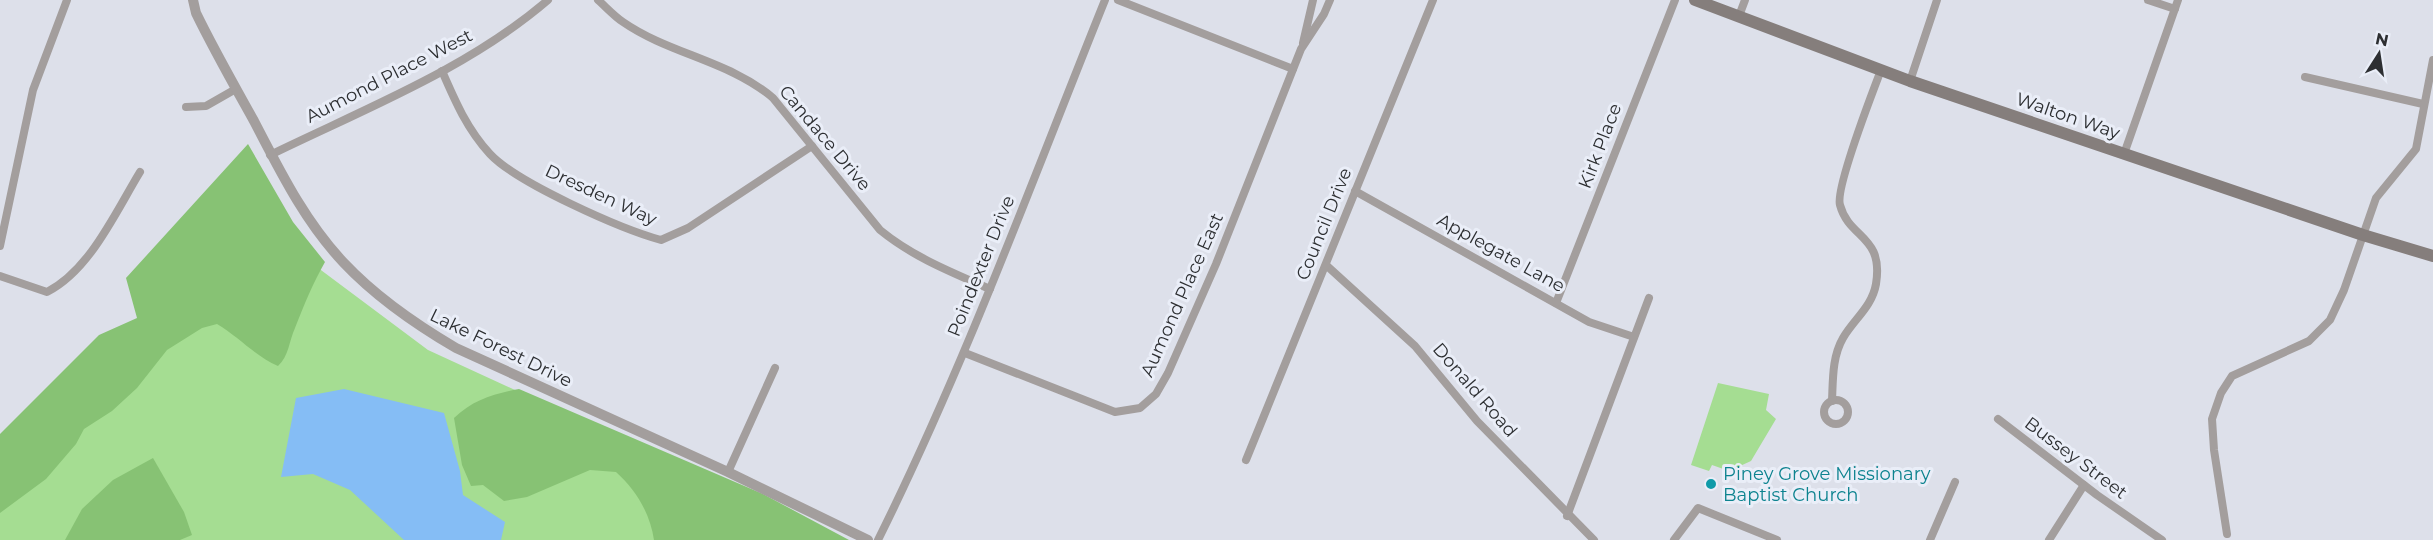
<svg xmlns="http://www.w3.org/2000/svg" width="2433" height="540" font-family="Montserrat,sans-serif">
<rect width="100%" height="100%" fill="#dde0ea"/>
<!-- green -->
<g fill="#a5dd92">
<path d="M270,232L428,350L842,540H0V444Z"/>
<path d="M1718,383L1769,394L1766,410L1776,419L1751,461L1729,471L1712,465L1709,471L1691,465Z"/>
</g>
<!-- forest -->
<g fill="#87c274">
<path d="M248,144L293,222L325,262C313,283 304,305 295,328C289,341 289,356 278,366C255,356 239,337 217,324L202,328L167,350L137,388L112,411L84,429L76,444L46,479L0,513V434L99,335L137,318L126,278Z"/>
<path d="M519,389L763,494L849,540H654C650,513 636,490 616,472L590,470L527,497L504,501L483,485L471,486L462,465L454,418C473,400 493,394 519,389Z"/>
<path d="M153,458L184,512L192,535L180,540H65L82,509L113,480Z"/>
</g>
<!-- water -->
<path fill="#85bdf5" d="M344,389L444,413L460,471L463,495L505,522L501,540H404L350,490L313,474L281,477L296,398Z"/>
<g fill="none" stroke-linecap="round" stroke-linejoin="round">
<!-- minor -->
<g stroke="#a39e9d" stroke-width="8">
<path d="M598,0C606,7 614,16 623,22C669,54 730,61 773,98L880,230C913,257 951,272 990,289"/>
<path d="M1118,0L1293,69"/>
<path d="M2148,0L2175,9"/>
<path d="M1739,16L1745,0"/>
<path d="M1303,43L1313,0"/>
<path d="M442,71C455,101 467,129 490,154C517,183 621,229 661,240L688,228L812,146"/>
<path d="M2305,77L2423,104"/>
<path d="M1910,81L1937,0"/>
<path d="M186,107L206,106L234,90"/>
<path d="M2124,154L2178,0"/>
<path d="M270,155C364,109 468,69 548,0"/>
<path d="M1355,191L1589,322L1634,337"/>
<path d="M0,246L33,90L67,0"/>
<path d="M1326,265L1415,346L1477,421L1594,540"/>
<path d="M0,276L47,292C90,270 115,213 140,172"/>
<path d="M1556,303L1675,0"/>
<path d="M965,353L1115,412L1140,408L1156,394L1168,373L1216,264L1301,49L1324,14L1330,0"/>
<circle cx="1836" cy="412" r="12"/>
<path d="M1832,401C1833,380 1832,357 1843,338C1854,319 1872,307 1876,284C1884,235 1849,239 1840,205C1835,189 1873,91 1881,70"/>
<path d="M1998,419L2097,495L2162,540"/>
<path d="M1246,460L1433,0"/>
<path d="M728,472L775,368"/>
<path d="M1567,516L1649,298"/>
<path d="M2227,534L2214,450L2212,419L2221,393L2232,376L2309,341L2330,320L2344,290L2376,198L2416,149L2433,60"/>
<path d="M878,540C965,365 1032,181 1105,0"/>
<path d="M1674,540L1698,508L1777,540"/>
<path d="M1930,540L1955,482"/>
<path d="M2049,540L2084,485"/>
</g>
<!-- tertiary -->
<path stroke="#a39e9d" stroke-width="10" d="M193,0L196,13C214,50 234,85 254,121C280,171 305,222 344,263C377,298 415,324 456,348L728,472L868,540"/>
<!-- secondary -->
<path stroke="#857e7c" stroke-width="12" d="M1695,0L1910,81L2363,235L2433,256"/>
</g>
<!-- markers -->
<circle fill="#0f9aa8" stroke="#eaeef8" stroke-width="2" cx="1711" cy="484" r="6"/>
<g text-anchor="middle" stroke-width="6" stroke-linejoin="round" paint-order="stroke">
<!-- street labels -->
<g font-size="18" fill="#2d2f32" stroke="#eaeef8">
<text transform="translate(389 76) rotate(-27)" y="6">Aumond Place West</text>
<text transform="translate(2068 116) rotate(19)" y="6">Walton Way</text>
<text transform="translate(825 138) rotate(50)" y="6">Candace Drive</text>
<text transform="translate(1600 146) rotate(-69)" y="6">Kirk Place</text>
<text transform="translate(601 195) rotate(25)" y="6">Dresden Way</text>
<text transform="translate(1324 224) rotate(-68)" y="6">Council Drive</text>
<text transform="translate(1501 253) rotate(29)" y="6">Applegate Lane</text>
<text transform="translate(981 266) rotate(-68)" y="6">Poindexter Drive</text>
<text transform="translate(1182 295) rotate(-66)" y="6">Aumond Place East</text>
<text transform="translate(501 348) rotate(26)" y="6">Lake Forest Drive</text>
<text transform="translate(1475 390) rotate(49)" y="6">Donald Road</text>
<text transform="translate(2076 458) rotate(37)" y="6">Bussey Street</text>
</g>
<!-- culture labels -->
<g font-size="18" fill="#0d838f" stroke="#eaeef8" text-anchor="start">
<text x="1723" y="480">Piney Grove Missionary<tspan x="1723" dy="21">Baptist Church</tspan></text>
</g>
</g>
<!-- north arrow -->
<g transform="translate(2379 54) rotate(12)" stroke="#eaeef8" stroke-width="4.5" paint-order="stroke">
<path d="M0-4.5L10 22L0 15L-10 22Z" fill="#2d2f32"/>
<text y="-9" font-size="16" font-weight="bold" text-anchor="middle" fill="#2d2f32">N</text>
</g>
</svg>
